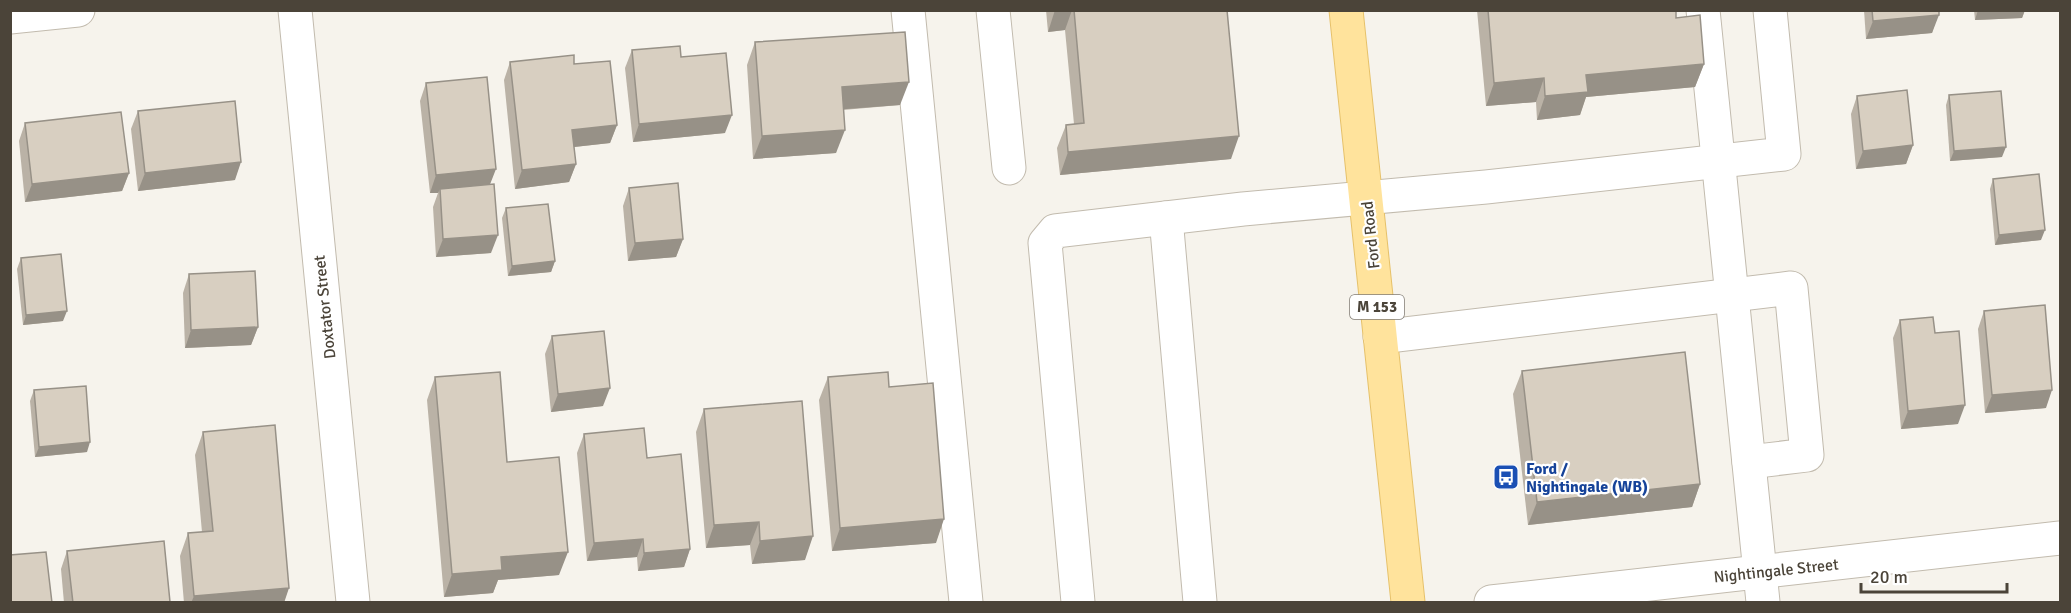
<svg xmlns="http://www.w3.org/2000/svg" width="2071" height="613" font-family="Signika,sans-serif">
<rect width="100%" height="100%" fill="#f6f3ec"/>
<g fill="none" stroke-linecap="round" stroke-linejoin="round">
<!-- minor casing -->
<g stroke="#c2bbae" stroke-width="35">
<g id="minor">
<path d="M295,10L353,602"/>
<path d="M908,10L966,602"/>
<path d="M993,10L1009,168"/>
<path d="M1703,10L1763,602"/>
<path d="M10,17L78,10"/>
<path d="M1166,218L1200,602"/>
<path d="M1380,337L1791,288L1807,455L1749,462"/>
<path d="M1078,602L1045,243L1055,231L1243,209L1486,187L1784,154L1770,10"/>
<path d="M1491,602L2060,538"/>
</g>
</g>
<!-- major casing -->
<g stroke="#e6c16a" stroke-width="35">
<path id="major" d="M1346,10L1408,602"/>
</g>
<!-- minor -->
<use href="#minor" stroke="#fff" stroke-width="33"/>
<!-- major -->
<use href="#major" stroke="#ffe39c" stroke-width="33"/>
</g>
<!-- wall -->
<g fill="#bab2a6">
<path d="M1046,10H1227L1231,159L1060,175L1057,148L1066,125L1074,124L1065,30L1048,32Z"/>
<path d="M1477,10H1676V18L1704,64L1695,87L1586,97L1580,115L1537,120L1536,102L1486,106Z"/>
<path d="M1864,10H1939L1932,33L1866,39Z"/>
<path d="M1974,10H2025L2022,18L1975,20Z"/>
<path d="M755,42L900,105L843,110L836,153L753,159L747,65Z"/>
<path d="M632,50L681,57L725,133L633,142L625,68Z"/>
<path d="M510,62L574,64L617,125L610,143L574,147L576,164L569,182L515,189L504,80Z"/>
<path d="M426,83L490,185L491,253L436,257L433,207L438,193H430L420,101Z"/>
<path d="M1949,95L2002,157L1950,161L1946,105Z"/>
<path d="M1857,96L1913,145L1906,164L1856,169L1851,114Z"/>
<path d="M138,111L235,180L138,191L131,129Z"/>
<path d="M25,123L129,173L122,191L25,202L19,141Z"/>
<path d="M1993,179L2041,240L1995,245L1990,189Z"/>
<path d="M629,188L683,239L676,257L628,261L623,206Z"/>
<path d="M506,208L555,261L551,272L508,276L502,218Z"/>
<path d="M21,258L63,321L23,325L17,269Z"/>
<path d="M189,274L258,327L251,345L185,348L183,293Z"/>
<path d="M1984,311L2046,408L1985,413L1978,329Z"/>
<path d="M1900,320L1935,333L1958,424L1901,429L1893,338Z"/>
<path d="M552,336L603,406L551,412L545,354Z"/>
<path d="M1522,371L1700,484L1692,507L1528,525L1513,394Z"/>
<path d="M435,377L507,462L559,575L498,580L493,593L444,597L427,400Z"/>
<path d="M828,377L889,387L936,543L832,551L819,400Z"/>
<path d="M34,390L87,452L35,457L30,401Z"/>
<path d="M704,409L805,560L752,564L750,545L706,548L696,432Z"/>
<path d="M203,432L284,603H184L180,556L188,533L202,532L195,455Z"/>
<path d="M584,434L647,458L690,549L684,567L638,571L637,557L587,561L577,453Z"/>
<path d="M164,541L170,603H64L61,569L67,551Z"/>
</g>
<!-- shaded-wall -->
<g fill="#979187">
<path d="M1055,10H1072L1065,30L1048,32Z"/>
<path d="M1978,10H2025L2022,18L1975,20Z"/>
<path d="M1939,15L1932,33L1866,39L1873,21Z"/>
<path d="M1704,64L1695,87L1586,97L1580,115L1537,120L1545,96L1586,75Z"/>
<path d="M1544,78L1536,102L1486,106L1494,83Z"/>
<path d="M909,82L900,105L833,110L842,87Z"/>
<path d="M732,115L725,133L633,142L639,124Z"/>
<path d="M617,125L610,143L565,148L572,130Z"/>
<path d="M845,130L836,153L753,159L762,136Z"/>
<path d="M1239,136L1231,159L1060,175L1068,152Z"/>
<path d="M1913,145L1906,164L1856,169L1863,151Z"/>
<path d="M2006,147L2002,157L1950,161L1954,151Z"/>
<path d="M241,162L235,180L138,191L145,173Z"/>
<path d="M576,164L569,182L515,189L522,170Z"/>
<path d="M496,169L489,187L440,189L438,193H430L436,175Z"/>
<path d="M129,173L122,191L25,202L32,184Z"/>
<path d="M2045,230L2041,240L1995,245L1999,235Z"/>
<path d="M498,235L491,253L436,257L443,239Z"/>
<path d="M683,239L676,257L628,261L635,243Z"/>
<path d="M555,261L551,272L508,276L512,266Z"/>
<path d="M67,311L63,321L23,325L26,315Z"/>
<path d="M258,327L251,345L185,348L191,330Z"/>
<path d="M610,388L603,406L551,412L558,394Z"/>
<path d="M2052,390L2046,408L1985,413L1992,395Z"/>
<path d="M1965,405L1958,424L1901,429L1908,411Z"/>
<path d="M90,442L87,452L35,457L39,447Z"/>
<path d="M1700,484L1692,507L1528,525L1537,502Z"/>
<path d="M944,519L936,543L832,551L840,528Z"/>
<path d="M759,522L750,545L706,548L714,525Z"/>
<path d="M813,536L805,560L752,564L760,541Z"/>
<path d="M643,539L637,557L587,561L594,543Z"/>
<path d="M690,549L684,567L638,571L644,553Z"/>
<path d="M568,552L559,575L498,580L493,593L444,597L452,574L501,557Z"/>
<path d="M289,588L284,603H191L194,596Z"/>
</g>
<!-- building -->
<g fill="#d8cfc1" stroke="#979187" stroke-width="1.5">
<path d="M1074,10H1227L1239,136L1068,152L1066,125L1084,123Z"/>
<path d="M1488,10H1676V18L1700,15L1704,64L1586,75L1588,92L1545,96L1544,78L1494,83Z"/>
<path d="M1872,10H1939V15L1873,21Z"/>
<path d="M905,32L909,82L842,87L845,130L762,136L755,42Z"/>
<path d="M680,46L681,57L726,53L732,115L639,124L632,50Z"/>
<path d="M574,55V64L610,61L617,125L572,130L576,164L522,170L510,62Z"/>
<path d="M487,77L496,169L436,175L426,83Z"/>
<path d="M1907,90L1913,145L1863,151L1857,96Z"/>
<path d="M2001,91L2006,147L1954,151L1949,95Z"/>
<path d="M235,101L241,162L145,173L138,111Z"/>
<path d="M121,112L129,173L32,184L25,123Z"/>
<path d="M2039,174L2045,230L1999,235L1993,179Z"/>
<path d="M678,183L683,239L635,243L629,188Z"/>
<path d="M494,184L498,235L443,239L440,189Z"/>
<path d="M548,204L555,261L512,266L506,208Z"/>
<path d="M61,254L67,311L26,315L21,258Z"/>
<path d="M255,271L258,327L191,330L189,274Z"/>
<path d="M2045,305L2052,390L1992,395L1984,311Z"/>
<path d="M1933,317L1935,333L1959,331L1965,405L1908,411L1900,320Z"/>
<path d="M604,331L610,388L558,394L552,336Z"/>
<path d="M1685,352L1700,484L1537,502L1522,371Z"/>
<path d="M500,372L507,462L559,457L568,552L501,557L502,570L452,574L435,377Z"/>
<path d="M888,372L889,387L933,383L944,519L840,528L828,377Z"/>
<path d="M86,386L90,442L39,447L34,390Z"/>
<path d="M802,401L813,536L760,541L759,522L714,525L704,409Z"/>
<path d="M275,425L289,588L194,596L188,533L213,531L203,432Z"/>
<path d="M644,428L647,458L681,454L690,549L644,553L643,539L594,543L584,434Z"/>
<path d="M164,541L170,602L73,603L67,551Z"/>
<path d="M46,552L52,603H10V555Z"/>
</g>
<!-- icons -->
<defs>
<g id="bus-square" transform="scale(1.35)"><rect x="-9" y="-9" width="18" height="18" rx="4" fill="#1a4fb4" stroke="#fff"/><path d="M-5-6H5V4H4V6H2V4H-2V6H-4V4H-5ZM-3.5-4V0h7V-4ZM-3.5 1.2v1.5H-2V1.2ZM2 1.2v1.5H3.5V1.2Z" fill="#fff"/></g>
</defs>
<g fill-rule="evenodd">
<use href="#bus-square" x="1506" y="477"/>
</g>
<g text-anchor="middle" stroke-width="4.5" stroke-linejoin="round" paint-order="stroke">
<!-- shield labels -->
<rect fill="#fff" stroke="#817c74" stroke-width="1.5" x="1350" y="295" width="54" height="24" rx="4.5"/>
<g font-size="15" font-weight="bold" fill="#4b4439">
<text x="1377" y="312">M 153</text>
</g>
<!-- street labels -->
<g font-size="16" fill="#4b4439" stroke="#fff">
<text transform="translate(1370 235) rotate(-96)" y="6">Ford Road</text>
<text transform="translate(324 307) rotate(-96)" y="6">Doxtator Street</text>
<text transform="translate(1776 570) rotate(-6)" y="6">Nightingale Street</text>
</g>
<!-- transit labels -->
<g font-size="16" font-weight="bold" fill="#164399" stroke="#fff" text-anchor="start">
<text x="1526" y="474">Ford /<tspan x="1526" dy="18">Nightingale (WB)</tspan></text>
</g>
</g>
<!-- border -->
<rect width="2071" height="613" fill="none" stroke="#4b4439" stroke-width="24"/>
<!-- scale -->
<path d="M1861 583v9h146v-9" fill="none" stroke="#4b4439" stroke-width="3"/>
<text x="1870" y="583" font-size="18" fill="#4b4439" stroke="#ffffff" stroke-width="4.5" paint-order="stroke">20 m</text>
</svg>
